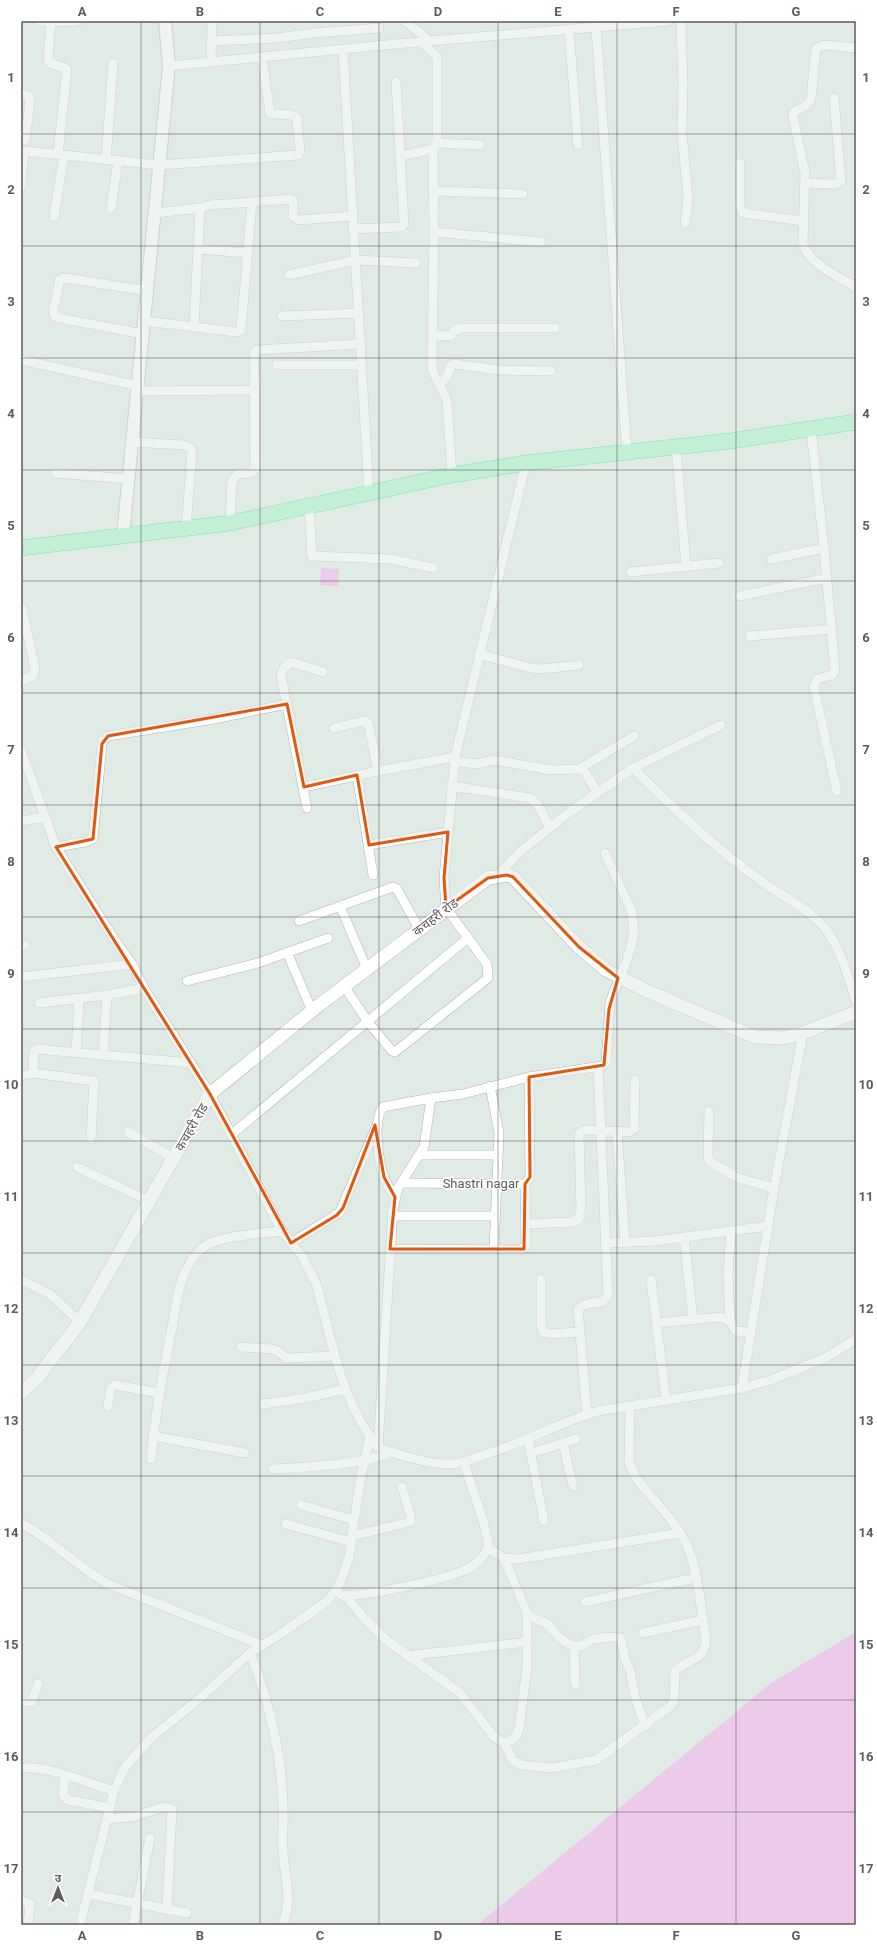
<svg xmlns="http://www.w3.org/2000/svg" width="877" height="1946" font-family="Roboto,'Noto Sans Devanagari',sans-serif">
<rect width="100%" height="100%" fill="#e1ebe5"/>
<!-- water -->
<g fill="#f6a5ed">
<path d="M321,568L339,569L338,586L320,585Z"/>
<path d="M856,1632V1925H477L771,1683Z"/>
</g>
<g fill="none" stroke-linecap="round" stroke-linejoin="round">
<!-- minor casing -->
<g stroke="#b7b1b5" stroke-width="10">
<g id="minor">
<path d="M39,21L51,22"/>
<path d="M405,21L430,41"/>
<path d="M681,21L683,84L682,133L688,199L685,223"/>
<path d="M596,28L627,453"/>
<path d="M569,29L578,145"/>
<path d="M212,41L277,38L314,33L379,28"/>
<path d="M422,42L437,57V139L433,149L434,232L432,366C434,381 443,387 447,401L452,475"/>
<path d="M856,48L825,45L816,48L811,99L807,105L794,112L793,116L805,173L803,244C810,265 838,276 856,287"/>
<path d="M343,50L369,493"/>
<path d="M211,63L212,21"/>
<path d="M169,66L406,43L668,21"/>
<path d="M21,93L29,96L30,102L25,140"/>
<path d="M436,143L480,145"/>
<path d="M58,154L67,69L50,63L48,58L51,22L77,21"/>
<path d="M401,156L433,149"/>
<path d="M106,160L113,63"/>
<path d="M740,163V205L743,213L804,221"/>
<path d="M806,183L835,184L841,181L834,98"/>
<path d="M21,187L24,151L160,165L298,155L300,150L297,118C291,112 278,116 270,113L262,58"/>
<path d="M434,191L523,194"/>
<path d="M111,208L118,161"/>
<path d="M155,213L200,208"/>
<path d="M54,216L64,155"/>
<path d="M353,229L401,227L404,224L396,82"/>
<path d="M434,232L541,242"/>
<path d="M198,249L248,253"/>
<path d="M289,275L356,260L416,263"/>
<path d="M282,316L359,313"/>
<path d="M145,321L236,332L241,330L252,202L291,199L293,201V216L298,220L353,216"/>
<path d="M194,326L200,208L210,205L252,202"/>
<path d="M143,334L59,318L55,316L53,312L60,279L66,278L147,291"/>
<path d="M432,335L451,336L454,331L461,328H555"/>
<path d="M21,360L138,386"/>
<path d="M277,365H362"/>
<path d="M439,384L447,377L451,365L454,364L498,370L551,371"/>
<path d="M137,391L254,390"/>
<path d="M811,430L824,548L835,671L832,675L817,679L814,687L837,791"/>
<path d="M132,442L184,445L190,448L192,452L186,529"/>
<path d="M676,448L686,566"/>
<path d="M56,473L129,479"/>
<path d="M309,506L312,556L390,559L433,568"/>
<path d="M230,523L232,481L238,474L251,473L255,469L254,355L256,350L361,344"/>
<path d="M772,559L824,548"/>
<path d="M631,572L719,563"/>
<path d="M740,596L827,578"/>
<path d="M750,636L832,629"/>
<path d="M479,654L530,668L541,669L579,665"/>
<path d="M21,682L33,675L35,669L22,608"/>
<path d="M334,728L363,721L368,723L378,771"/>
<path d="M21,750L56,847L116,942L132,964L144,988L210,1094L282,1231L302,1256L316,1283C332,1339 340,1401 378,1447C394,1454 432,1465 449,1464C460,1464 471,1460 481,1456C521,1444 558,1423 598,1411L742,1388L771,1380L827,1357L856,1339"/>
<path d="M455,761L476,764L494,760L551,770L579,769L584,771L598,793"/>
<path d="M633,768C673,808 714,847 760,880C780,895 813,911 827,931C842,951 848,978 856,1001"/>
<path d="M579,769L634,736"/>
<path d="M357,775L373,875"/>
<path d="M451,786L530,798L538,805L550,828"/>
<path d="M304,787L378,771L455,757"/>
<path d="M307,808L281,675L284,668L291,662L323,672"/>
<path d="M21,821L45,817"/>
<path d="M369,845L448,832"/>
<path d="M56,847L85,842L93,839L102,744L103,740L108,736L214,719L287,704"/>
<path d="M498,875L521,851L567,814L633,768L721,725"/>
<path d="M340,906L367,969"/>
<path d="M299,921L393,887L397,889L419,929"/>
<path d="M21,946L25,945"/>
<path d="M287,952L312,1011"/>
<path d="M21,977L132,964"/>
<path d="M187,981L258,963L328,938"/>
<path d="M344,986L368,1022L392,1051L395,1052L488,978L487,964L446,908L444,878L455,757L526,463"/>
<path d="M39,1003L107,995L144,988"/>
<path d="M76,1053L79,999"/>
<path d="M103,1055L107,995"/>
<path d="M33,1073L34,1052L37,1049L191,1063"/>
<path d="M21,1076L33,1073L94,1081L91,1139"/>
<path d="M490,1086L499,1133L494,1250"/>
<path d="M709,1111L708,1156L709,1161L738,1178L774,1188"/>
<path d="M617,1131L625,1242"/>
<path d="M128,1132L174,1158"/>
<path d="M232,1134L468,938"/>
<path d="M420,1155H498"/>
<path d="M77,1167L149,1201"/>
<path d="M401,1183L525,1184L530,1177L529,1077"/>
<path d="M395,1197C391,1191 387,1185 384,1178C379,1163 372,1120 383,1107L431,1098L463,1094L529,1077L602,1066L606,1063L610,1002L627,960L634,935L632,912L605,853"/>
<path d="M392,1216H495"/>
<path d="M526,1224L572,1222L579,1219L581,1210L579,1133L585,1130L629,1132L634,1129L635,1080"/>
<path d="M684,1237L693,1320"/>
<path d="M291,1243L340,1212L376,1127"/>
<path d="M605,1243L655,1241L768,1226"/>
<path d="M390,1249L520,1250L526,1246L525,1184"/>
<path d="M541,1279V1324L543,1332L550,1334L579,1332"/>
<path d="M21,1280L50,1294L80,1322"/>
<path d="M651,1280L666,1400"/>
<path d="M730,1322L728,1273L731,1231"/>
<path d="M657,1323L722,1317L730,1322L736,1331L751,1332"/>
<path d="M241,1347L272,1349L276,1350L286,1358L335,1356"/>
<path d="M742,1388L774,1188L803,1033"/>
<path d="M263,1404L305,1398L345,1389"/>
<path d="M108,1406L111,1388L115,1385L159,1393"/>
<path d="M587,1414L578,1309L583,1305L604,1301L608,1294L598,1066"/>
<path d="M153,1436L245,1453"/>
<path d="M528,1439L544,1521"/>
<path d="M563,1443L573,1486"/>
<path d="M378,1447L393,1210L398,1188L424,1147L431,1098"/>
<path d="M531,1453L576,1439"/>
<path d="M151,1459C155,1415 163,1371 172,1328C175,1311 177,1292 183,1277C188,1265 194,1253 205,1246C219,1236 264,1233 282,1231"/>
<path d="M273,1469C306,1467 362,1465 392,1452"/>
<path d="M301,1505L354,1520"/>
<path d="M21,1523C53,1540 77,1567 108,1584L262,1645"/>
<path d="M286,1524L351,1542"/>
<path d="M352,1536L410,1522L411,1517L402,1487"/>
<path d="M488,1548L504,1558L518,1559L680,1533"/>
<path d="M504,1558L527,1613C534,1620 542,1620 548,1625C556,1632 564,1645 575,1646C586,1647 584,1643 591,1640C595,1638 618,1636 621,1638L625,1659L630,1670L635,1696L645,1726"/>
<path d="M341,1595C360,1598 445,1579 463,1571C473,1567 486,1557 488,1546C490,1535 468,1477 464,1462"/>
<path d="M345,1595L363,1617L385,1639L460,1693L495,1738L505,1743L515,1738L519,1729L527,1667V1613"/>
<path d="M585,1602L695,1578"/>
<path d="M643,1633L703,1620"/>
<path d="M574,1646L575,1684"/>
<path d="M250,1653C269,1702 282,1755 283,1807C284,1822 282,1836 283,1850C284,1876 294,1900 282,1925"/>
<path d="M407,1656L527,1642"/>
<path d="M21,1702H32L38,1684"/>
<path d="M505,1743L512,1760L522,1765L552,1768L596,1760L671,1706L674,1700L675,1671C688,1658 704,1663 706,1639C701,1611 698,1568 686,1543C674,1519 652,1499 636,1478L629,1462L630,1406"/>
<path d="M21,1768C46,1765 89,1783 114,1791"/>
<path d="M65,1776L63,1795L68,1800L110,1808"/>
<path d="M107,1819L132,1817L164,1807L172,1809L167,1910"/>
<path d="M88,1894L187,1913"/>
<path d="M21,1900L30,1904L28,1925"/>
<path d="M80,1925L114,1791L125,1767L152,1737L199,1699L250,1653L288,1629L327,1601L339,1586L349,1557L360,1481L370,1437"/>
<path d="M133,1925L150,1838"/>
</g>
</g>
<!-- tertiary casing -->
<g stroke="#b7b1b5" stroke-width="14">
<path id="tertiary" d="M123,535L169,66L165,21"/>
</g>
<!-- secondary casing -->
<g stroke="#b5adb3" stroke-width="14">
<path id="secondary" d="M21,1393L37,1378L80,1322L210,1094L319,1005L488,878L507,875L513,877L579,947L606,970L647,991L755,1037L784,1038L803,1033L856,1012"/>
</g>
<!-- trunk casing -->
<g stroke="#15d75c" stroke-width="16">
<path id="trunk" d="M21,548L230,523L452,475L526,463L730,441L856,422"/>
</g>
<!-- minor -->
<use href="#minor" stroke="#fff" stroke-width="9"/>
<!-- tertiary -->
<use href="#tertiary" stroke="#fff" stroke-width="12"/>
<!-- secondary -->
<use href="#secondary" stroke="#fff" stroke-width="13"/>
<!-- trunk -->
<use href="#trunk" stroke="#9df4c6" stroke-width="15"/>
</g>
<!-- marked area -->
<path d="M0 0H877V1946H0ZM287,704L304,787L357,775L369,845L448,832L444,878L446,908L488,878L507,875L513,877L579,947L618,978L609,1009L604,1065L529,1077L530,1177L525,1184L524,1249H390L395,1197L384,1177L375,1125L343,1208L337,1215L291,1243L210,1094L56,847L93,839L102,744L108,736Z" fill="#e1ebe5" fill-opacity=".55" fill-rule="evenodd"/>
<path fill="none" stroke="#e15910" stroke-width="3" stroke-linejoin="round" d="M287,704L304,787L357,775L369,845L448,832L444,878L446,908L488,878L507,875L513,877L579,947L618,978L609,1009L604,1065L529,1077L530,1177L525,1184L524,1249H390L395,1197L384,1177L375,1125L343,1208L337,1215L291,1243L210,1094L56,847L93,839L102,744L108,736Z"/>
<!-- grid -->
<path fill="none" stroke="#60595f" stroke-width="1" stroke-opacity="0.55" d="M141,21V1925M260,21V1925M379,21V1925M498,21V1925M617,21V1925M736,21V1925M21,134H856M21,246H856M21,358H856M21,470H856M21,581H856M21,693H856M21,805H856M21,917H856M21,1029H856M21,1141H856M21,1253H856M21,1365H856M21,1476H856M21,1588H856M21,1700H856M21,1812H856"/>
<g text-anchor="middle" stroke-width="3" stroke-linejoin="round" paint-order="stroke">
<!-- street labels -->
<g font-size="13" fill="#60595f" stroke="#fff">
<text transform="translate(435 917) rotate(-37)" y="5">कचहरी रोड</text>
<text transform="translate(191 1127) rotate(-60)" y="5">कचहरी रोड</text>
<text x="481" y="1188">Shastri nagar</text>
</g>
</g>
<!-- border -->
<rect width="877" height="1946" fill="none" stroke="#ffffff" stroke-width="44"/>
<!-- north arrow -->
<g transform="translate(58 1888)" stroke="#ffffff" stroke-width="3" paint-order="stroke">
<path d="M0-3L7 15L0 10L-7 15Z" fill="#60595f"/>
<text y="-6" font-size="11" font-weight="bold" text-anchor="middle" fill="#60595f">उ</text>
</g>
<rect x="22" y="22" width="833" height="1902" fill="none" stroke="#60595f" stroke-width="1.5"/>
<g font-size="13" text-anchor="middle" font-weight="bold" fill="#60595f">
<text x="82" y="16">A</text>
<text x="200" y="16">B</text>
<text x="320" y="16">C</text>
<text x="438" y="16">D</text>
<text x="558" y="16">E</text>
<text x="676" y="16">F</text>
<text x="796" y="16">G</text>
<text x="11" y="82">1</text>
<text x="866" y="82">1</text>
<text x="11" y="194">2</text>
<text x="866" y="194">2</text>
<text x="11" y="306">3</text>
<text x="866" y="306">3</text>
<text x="11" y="418">4</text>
<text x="866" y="418">4</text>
<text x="11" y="530">5</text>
<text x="866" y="530">5</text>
<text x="11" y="642">6</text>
<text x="866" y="642">6</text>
<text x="11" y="754">7</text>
<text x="866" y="754">7</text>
<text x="11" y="866">8</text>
<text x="866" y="866">8</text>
<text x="11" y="978">9</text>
<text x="866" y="978">9</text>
<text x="11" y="1089">10</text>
<text x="866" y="1089">10</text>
<text x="11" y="1201">11</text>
<text x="866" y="1201">11</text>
<text x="11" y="1313">12</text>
<text x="866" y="1313">12</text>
<text x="11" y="1425">13</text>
<text x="866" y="1425">13</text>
<text x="11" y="1537">14</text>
<text x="866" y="1537">14</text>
<text x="11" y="1649">15</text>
<text x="866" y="1649">15</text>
<text x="11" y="1761">16</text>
<text x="866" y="1761">16</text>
<text x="11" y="1873">17</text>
<text x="866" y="1873">17</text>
<text x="82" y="1940">A</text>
<text x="200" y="1940">B</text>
<text x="320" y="1940">C</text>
<text x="438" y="1940">D</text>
<text x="558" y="1940">E</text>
<text x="676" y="1940">F</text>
<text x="796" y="1940">G</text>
</g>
</svg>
